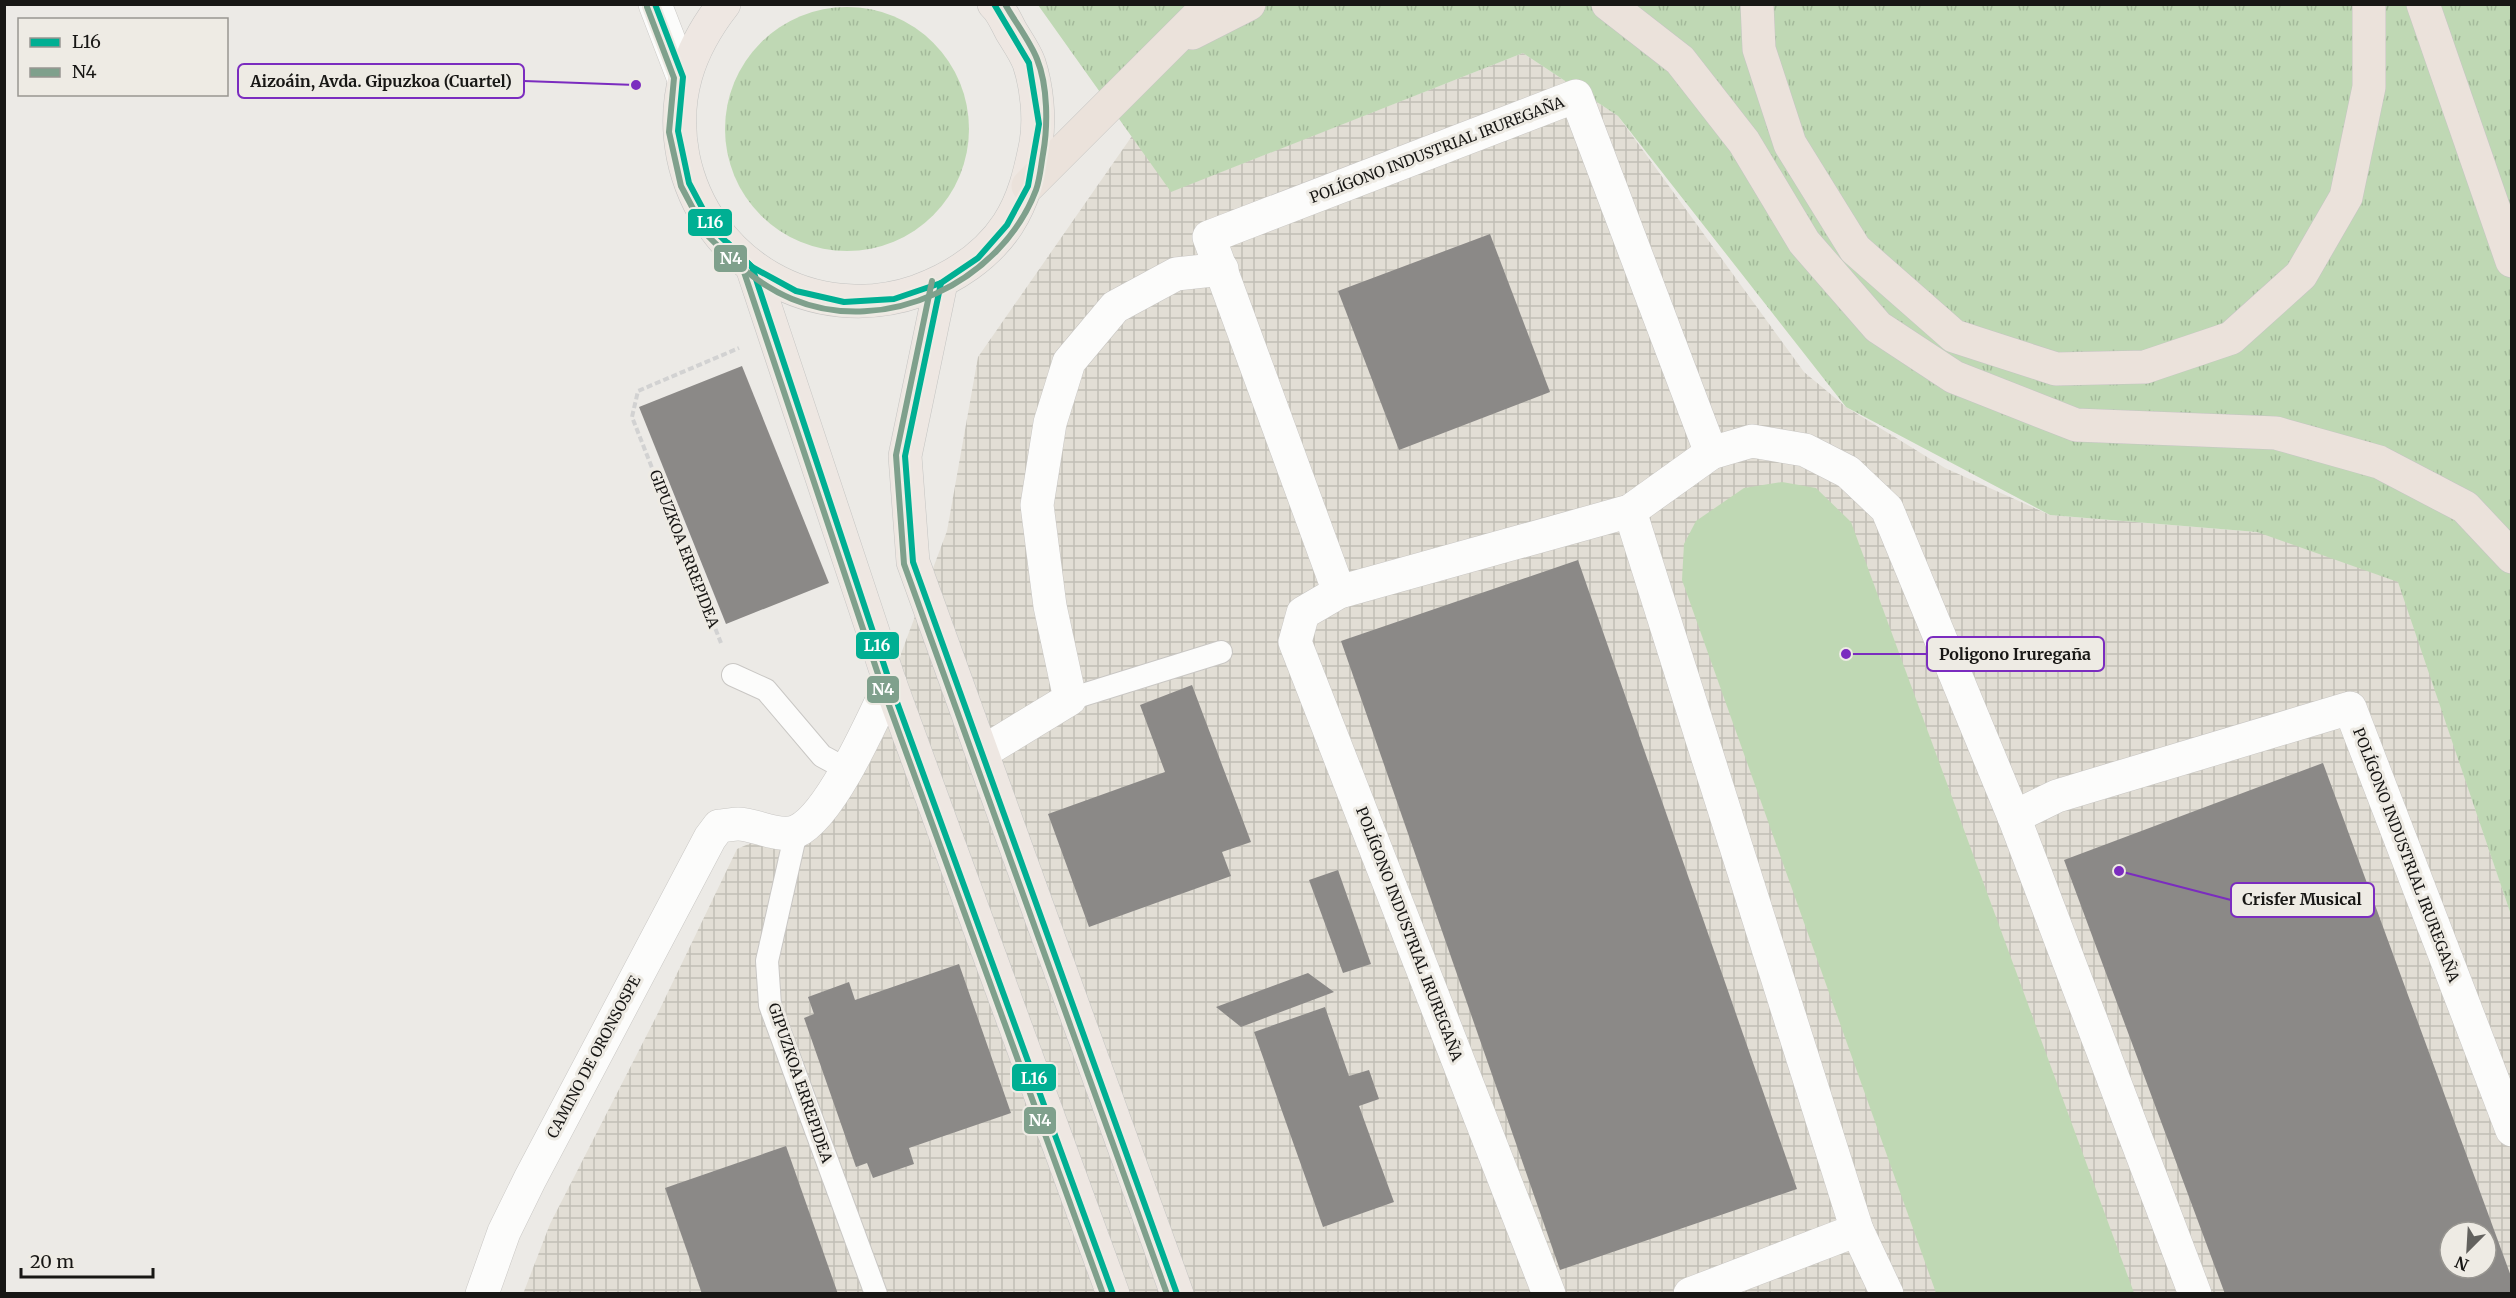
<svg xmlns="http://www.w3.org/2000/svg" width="2516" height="1298" font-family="Merriweather,serif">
<defs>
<pattern id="industrial-grid" width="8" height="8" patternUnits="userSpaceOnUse" patternTransform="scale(1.5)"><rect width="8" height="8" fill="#e2ded5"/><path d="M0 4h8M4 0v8" fill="none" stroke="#c1beb6"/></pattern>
<pattern id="grass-tufts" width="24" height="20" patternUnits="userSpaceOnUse" patternTransform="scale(1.5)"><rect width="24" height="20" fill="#bfd8b4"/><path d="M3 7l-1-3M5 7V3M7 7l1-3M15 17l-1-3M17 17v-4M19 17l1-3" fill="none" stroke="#a3b99a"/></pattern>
</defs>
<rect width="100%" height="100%" fill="#eceae6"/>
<!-- industrial -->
<path fill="url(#industrial-grid)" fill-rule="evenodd" d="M1523,53L1618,116L1804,372L1846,407L1945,468L2050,515L2257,532L2319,546L2399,582L2511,915V1293L523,1294L550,1224L656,1017L737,849L803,820L890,683L947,531L978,357L1132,136L1172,191ZM2450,1232H2486V1268H2450Z"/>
<!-- grass -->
<g fill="url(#grass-tufts)">
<path d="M1038,5H2511V915L2398,582L2257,532L2050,515L1846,407L1618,116L1523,53L1171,192Z"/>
<circle cx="847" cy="129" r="122"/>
</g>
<!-- park -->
<path fill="#bfd8b4" d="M1782,482L1816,488L1851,522L2134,1293H1936L1682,580L1684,544L1696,521L1744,488Z"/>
<!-- building -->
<g fill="#8b8987" fill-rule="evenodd">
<path d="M1490,234L1550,392L1399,450L1338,291Z"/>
<path d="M742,366L829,583L726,624L639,407Z"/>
<path d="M1578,560L1797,1189L1560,1270L1341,641Z"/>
<path d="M1192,685L1251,842L1222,852L1231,876L1089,927L1048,814L1165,772L1140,705Z"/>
<path d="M2323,763L2512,1279V1294H2225L2064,860ZM2450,1232H2486V1268H2450Z"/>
<path d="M1338,870L1371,964L1343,973L1309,880Z"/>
<path d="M959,964L1011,1113L909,1148L914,1164L873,1178L867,1163L856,1167L804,1018L814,1014L808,997L849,982L855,1000Z"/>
<path d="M1308,973L1334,992L1241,1027L1216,1007Z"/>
<path d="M1325,1007L1349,1076L1369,1070L1379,1099L1359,1106L1394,1202L1323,1227L1254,1032Z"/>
<path d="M786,1146L838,1294H702L665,1188Z"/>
</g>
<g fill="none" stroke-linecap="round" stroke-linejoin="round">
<!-- service casing -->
<g stroke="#c9c7c4" stroke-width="24">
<g id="service">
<path d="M733,675L766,690L822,756L846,769"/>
<path d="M1070,699L1221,652"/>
<path d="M796,832L767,961L770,1005L876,1294"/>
</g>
</g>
<!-- minor casing -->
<g stroke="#c9c7c4" stroke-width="34">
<g id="minor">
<path d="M1630,511L1857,1230L1887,1294"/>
<path d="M1339,592L1209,237L1576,96L1711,453"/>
<path d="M983,752L1070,699L1050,606L1037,505L1050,423L1069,362L1115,307L1176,274L1222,269"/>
<path d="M2014,817L2057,796L2350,708L2512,1130"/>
<path d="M482,1294L504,1232L530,1179L710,838L719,826C725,826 732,824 738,824C756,824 779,839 797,831C831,815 873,719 890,683"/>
<path d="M1549,1294L1295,642L1303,613L1339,592L1630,511L1711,453L1752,441L1805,450L1848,472L1887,509L2014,817L2195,1294"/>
<path d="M1690,1294L1857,1230"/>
</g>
</g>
<!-- secondary casing -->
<g stroke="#c9c7c4" stroke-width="34">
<path id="secondary" d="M655,4L683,77"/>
</g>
<!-- trunk casing -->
<g stroke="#c5c5c3" stroke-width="34">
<g id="trunk">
<path d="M724,4C688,50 672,98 683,156C705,264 814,327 918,291C953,278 987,256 1008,224C1024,199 1030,173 1036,143C1040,119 1037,87 1029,63C1025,52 1017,41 1011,31C1006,22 1002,11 994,4"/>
<path d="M752,267L890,683L1113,1294"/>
<path d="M941,283L905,456L913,562L1177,1294"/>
</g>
</g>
<!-- motorway casing -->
<g stroke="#c5c5c3" stroke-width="34">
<g id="motorway">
<path d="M1608,4L1680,60L1744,142L1804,242L1878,327L1954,377L2076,425L2276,433L2379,462L2465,507L2512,557"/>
<path d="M1757,4L1759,49L1790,144L1855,249L1954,336L2056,369L2145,367L2231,338L2301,275L2346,197L2369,87V4"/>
<path d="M2423,4L2512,261"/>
<path d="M1192,33L1249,4"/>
<path d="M1028,186L1210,4"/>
</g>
</g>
<!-- path -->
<path stroke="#d2d2d2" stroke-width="4" stroke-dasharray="6 3" stroke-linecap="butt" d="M721,643L632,417L638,391L739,348"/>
<!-- service -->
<use href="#service" stroke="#fcfcfb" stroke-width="22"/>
<!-- minor -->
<use href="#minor" stroke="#fcfcfb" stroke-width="33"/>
<!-- secondary -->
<use href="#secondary" stroke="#fcfcfb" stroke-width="33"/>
<!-- trunk -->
<use href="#trunk" stroke="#eee7e2" stroke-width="33"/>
<!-- motorway -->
<use href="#motorway" stroke="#ebe2db" stroke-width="33"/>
<!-- bus-1 casing -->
<g stroke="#eeebe4" stroke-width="10">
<g id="bus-1">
<path d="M655,4L683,77L678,131L689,183L714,230L752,267L890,683L1113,1294"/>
<path d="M728,243L752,267L796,291L844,302L894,299L941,283L978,258L1007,225L1028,186L1039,124L1029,63L994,4"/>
<path d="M941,283L905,456L913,562L1177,1294"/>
</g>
</g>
<!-- bus-2 casing -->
<g stroke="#eeebe4" stroke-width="10">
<g id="bus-2">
<path d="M647,7L674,78L669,132L681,186L707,235L744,272L882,686L1103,1294"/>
<path d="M722,249C742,270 764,287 792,299C885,338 1001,282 1036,190C1040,179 1041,165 1043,154C1048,126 1048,86 1037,59C1030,41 1015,22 1005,4"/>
<path d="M932,281L896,455L904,564L1167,1294"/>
</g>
</g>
<!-- bus-1 -->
<use href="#bus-1" stroke="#00af93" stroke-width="6"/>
<!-- bus-2 -->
<use href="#bus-2" stroke="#7fa08c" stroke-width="6"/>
</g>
<g text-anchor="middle" stroke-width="6" stroke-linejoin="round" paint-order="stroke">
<!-- street labels -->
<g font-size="15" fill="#181715" stroke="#eeebe4">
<text transform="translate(1437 150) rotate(-21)" y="5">POLÍGONO INDUSTRIAL IRUREGAÑA</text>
<text transform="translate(684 549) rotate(69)" y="5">GIPUZKOA ERREPIDEA</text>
<text transform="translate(2406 855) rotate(69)" y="5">POLÍGONO INDUSTRIAL IRUREGAÑA</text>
<text transform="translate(1409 934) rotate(69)" y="5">POLÍGONO INDUSTRIAL IRUREGAÑA</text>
<text transform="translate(594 1057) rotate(-62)" y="5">CAMINO DE ORONSOSPE</text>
<text transform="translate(800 1083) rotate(71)" y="5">GIPUZKOA ERREPIDEA</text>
</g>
</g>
<!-- callouts -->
<path fill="none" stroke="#7b2cbf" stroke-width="2" d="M636 85L524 81M1846 654L1927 654M2119 871L2231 900"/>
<g fill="#7b2cbf" stroke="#eeebe4" stroke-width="2">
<circle cx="636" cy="85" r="6"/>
<circle cx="1846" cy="654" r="6"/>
<circle cx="2119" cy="871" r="6"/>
</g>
<g fill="#eeebe4" stroke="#7b2cbf" stroke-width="2">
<rect x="238" y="64" width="286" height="34" rx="6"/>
<rect x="1927" y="637" width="177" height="34" rx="6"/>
<rect x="2231" y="883" width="143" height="34" rx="6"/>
</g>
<g font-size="16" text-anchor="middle" font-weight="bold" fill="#181715">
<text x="381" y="87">Aizoáin, Avda. Gipuzkoa (Cuartel)</text>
<text x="2015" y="660">Poligono Iruregaña</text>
<text x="2302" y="905">Crisfer Musical</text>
</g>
<g stroke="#eeebe4" stroke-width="2">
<rect x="687" y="208" width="46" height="29" rx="6" fill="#00af93"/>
<rect x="713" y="244" width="35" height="29" rx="6" fill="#7fa08c"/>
<rect x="855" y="631" width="45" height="29" rx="6" fill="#00af93"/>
<rect x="866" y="675" width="34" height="29" rx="6" fill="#7fa08c"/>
<rect x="1011" y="1063" width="46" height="29" rx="6" fill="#00af93"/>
<rect x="1023" y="1106" width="34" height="29" rx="6" fill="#7fa08c"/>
</g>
<g font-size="16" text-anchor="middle" font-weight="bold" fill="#fff">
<text x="710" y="228">L16</text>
<text x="731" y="264">N4</text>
<text x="877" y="651">L16</text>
<text x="883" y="695">N4</text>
<text x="1034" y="1084">L16</text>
<text x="1040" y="1126">N4</text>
</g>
<!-- border -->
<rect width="2516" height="1298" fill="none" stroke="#181715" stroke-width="12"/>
<!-- legend -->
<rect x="18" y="18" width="210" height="78" fill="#eeebe4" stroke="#989691" stroke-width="1.5"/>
<rect x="30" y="38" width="30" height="9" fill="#00af93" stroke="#989691" stroke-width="1.5"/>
<text x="72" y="48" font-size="18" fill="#181715">L16</text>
<rect x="30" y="68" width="30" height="9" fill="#7fa08c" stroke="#989691" stroke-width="1.5"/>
<text x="72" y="78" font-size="18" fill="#181715">N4</text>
<!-- north arrow -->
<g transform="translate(2468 1250) rotate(204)"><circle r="28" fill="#eeebe4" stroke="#989691" stroke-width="1.5"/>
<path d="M0-4.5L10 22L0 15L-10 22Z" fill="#62615e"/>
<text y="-9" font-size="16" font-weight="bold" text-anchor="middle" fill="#181715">N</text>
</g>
<!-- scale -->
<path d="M21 1268v9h132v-9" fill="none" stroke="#181715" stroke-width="3"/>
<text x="30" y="1268" font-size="18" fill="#181715" stroke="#eeebe4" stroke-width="4.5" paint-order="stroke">20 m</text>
</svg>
